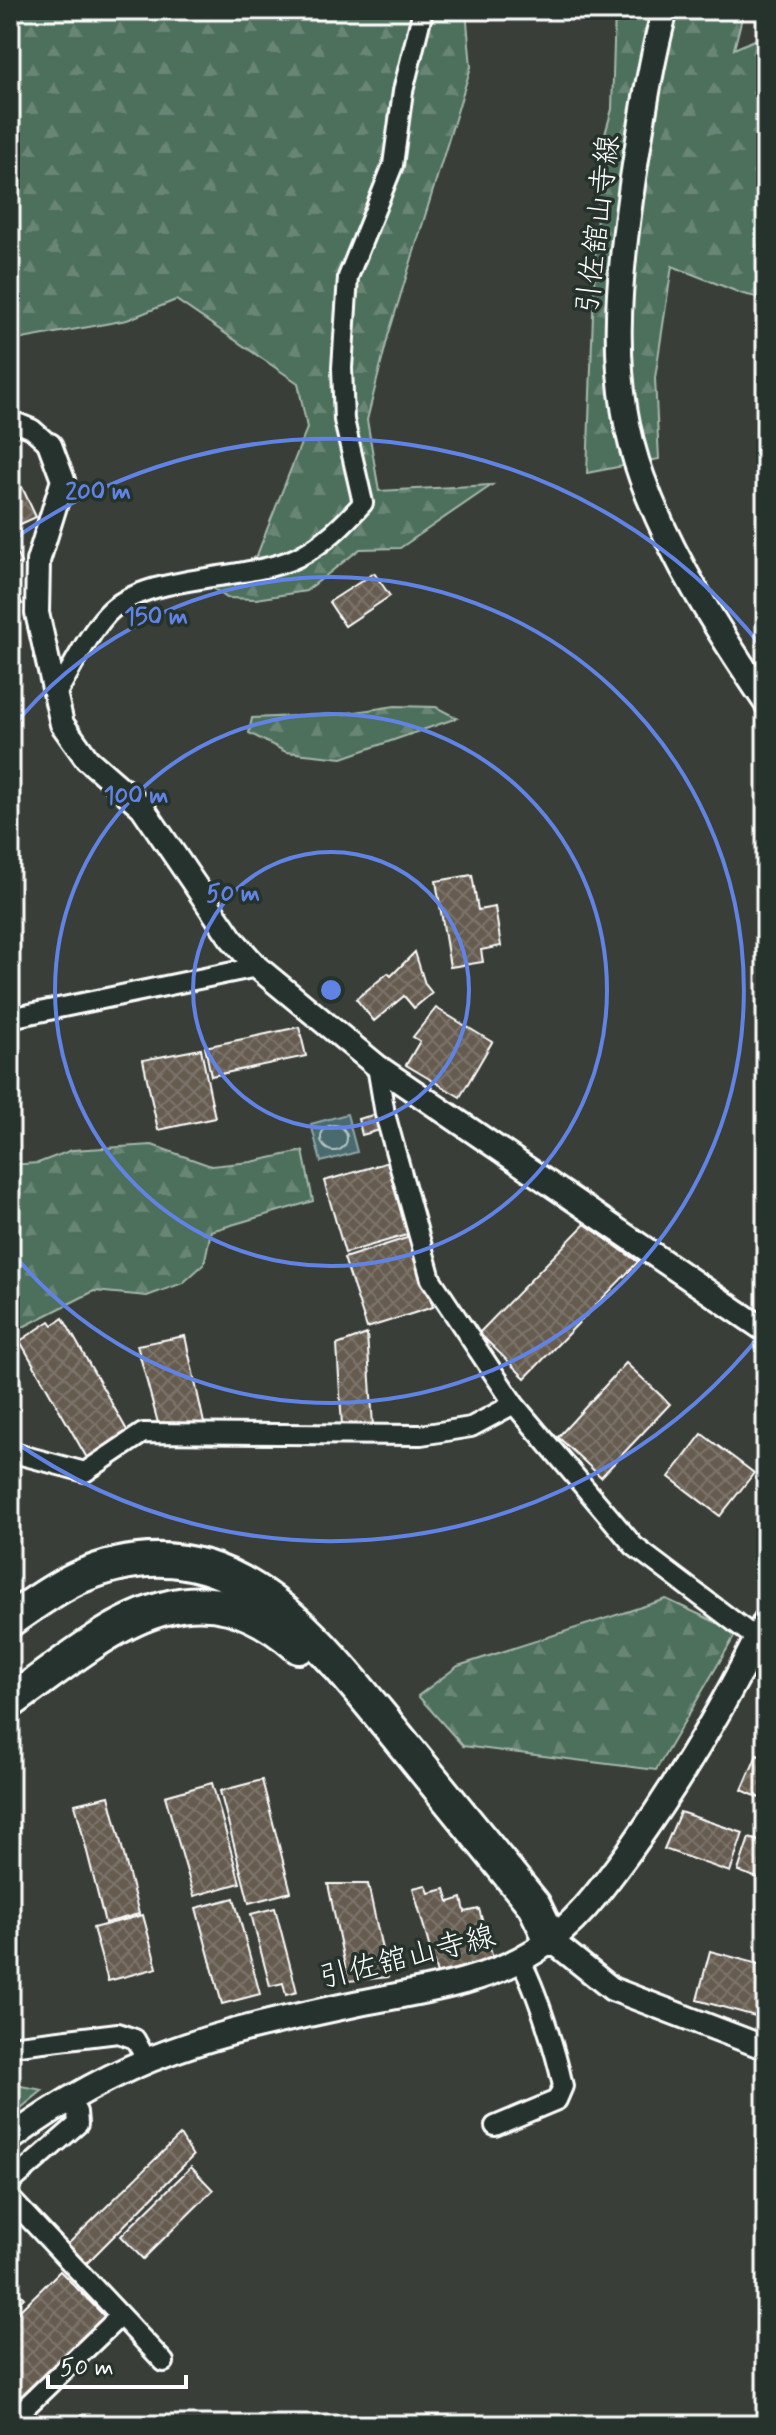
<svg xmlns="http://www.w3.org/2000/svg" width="776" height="2435" font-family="Mynerve,'Klee One',sans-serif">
<defs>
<pattern id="forest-firs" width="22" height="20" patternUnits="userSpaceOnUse" patternTransform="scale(2)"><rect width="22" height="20" fill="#4e705b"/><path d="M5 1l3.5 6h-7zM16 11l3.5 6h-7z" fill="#698574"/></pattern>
<pattern id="building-cross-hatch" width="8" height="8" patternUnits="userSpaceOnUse" patternTransform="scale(2)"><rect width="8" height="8" fill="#655b50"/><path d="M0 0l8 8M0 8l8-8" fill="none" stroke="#7c746a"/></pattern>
</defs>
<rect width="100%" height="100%" fill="#393f38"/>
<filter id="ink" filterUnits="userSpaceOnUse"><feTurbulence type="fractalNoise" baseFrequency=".0125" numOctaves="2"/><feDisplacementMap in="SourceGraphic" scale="16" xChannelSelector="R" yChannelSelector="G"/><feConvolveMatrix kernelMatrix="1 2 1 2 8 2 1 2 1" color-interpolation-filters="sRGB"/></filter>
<g filter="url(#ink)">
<!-- forest -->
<g fill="url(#forest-firs)" stroke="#a6b8ad" stroke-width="2">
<path d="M10,10H466L471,67L388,336L367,420L379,491L492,485L400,548L360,549L306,591L256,599L227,598L211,587L257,555L307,428L298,383L176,300L127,320L17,340L10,336Z"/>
<path d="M615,10H744L734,49L766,35V299L743,294L672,266L655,378L659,459L587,473L599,156L612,109Z"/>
<path d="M395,706L436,707L457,718L342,758L286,752L249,733L252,718L342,714Z"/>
<path d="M152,1145L211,1166L251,1162L303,1151L313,1201L211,1231L204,1264L183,1283L147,1296L94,1291L19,1329L11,1348L22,1387L10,1382V1165L38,1163L72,1150Z"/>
<path d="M666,1599L737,1632L656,1770L463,1746L418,1696L458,1666Z"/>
<path d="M10,2084L43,2090L10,2117Z"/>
</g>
<!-- water -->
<path fill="#486b6e" stroke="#91a6a8" stroke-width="2" d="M347,1114L357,1152L321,1162L311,1124Z"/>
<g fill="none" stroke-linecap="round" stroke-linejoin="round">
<!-- shore -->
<circle stroke="#b6c4c5" stroke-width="2" cx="334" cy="1138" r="13"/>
</g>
<!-- building -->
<g fill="url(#building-cross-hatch)" stroke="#fff" stroke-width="2">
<path d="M22,487L36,517L10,529V492Z"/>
<path d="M10,539L21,563L10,568Z"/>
<path d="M374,573L390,596L345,626L329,602Z"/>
<path d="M10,578L22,604L10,609Z"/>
<path d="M472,875L478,910L495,907L501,946L481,950L483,962L450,967L436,881Z"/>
<path d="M415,952L425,984L432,993L414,1008L404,996L374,1021L356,999L388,973L391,976Z"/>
<path d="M436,1008L492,1042L460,1097L406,1065L420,1041L413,1037Z"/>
<path d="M299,1027L306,1056L211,1076L205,1047Z"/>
<path d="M201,1049L215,1118L158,1130L143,1060Z"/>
<path d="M377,1114L380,1130L362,1135L358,1119Z"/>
<path d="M389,1162L410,1234L345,1253L324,1181Z"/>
<path d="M585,1224L638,1262L525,1378L479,1333Z"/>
<path d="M410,1237L433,1307L367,1328L344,1258Z"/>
<path d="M63,1318L128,1432L87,1458L20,1341L50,1321L53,1325Z"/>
<path d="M367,1334L373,1426H342L337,1345Z"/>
<path d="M185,1336L204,1423H158L137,1345Z"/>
<path d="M626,1363L670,1404L601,1477L558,1437Z"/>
<path d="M702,1434L754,1473L720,1516L669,1477Z"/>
<path d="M757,1755L766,1758V1801L742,1790Z"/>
<path d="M262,1780L291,1892L249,1903L220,1791Z"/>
<path d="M212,1783L240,1883L194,1896L165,1796Z"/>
<path d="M109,1796L139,1914L105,1923L75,1804Z"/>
<path d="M680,1812L743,1833L730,1872L664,1849Z"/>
<path d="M749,1838L766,1843V1881L738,1871Z"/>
<path d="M328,1884H368L388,1977L348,1981Z"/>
<path d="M426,1885L429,1893L445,1889L449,1902L462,1898L465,1912L479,1909L493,1959L437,1974L413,1888Z"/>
<path d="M234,1898L260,1994L222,2004L196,1908Z"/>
<path d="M275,1908L297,1992L286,1995L283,1983L270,1986L251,1914Z"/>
<path d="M143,1915L157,1968L108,1981L93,1928Z"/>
<path d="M710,1951L766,1966V2019L697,2000Z"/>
<path d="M180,2135L193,2156L86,2264L67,2245Z"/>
<path d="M191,2167L213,2190L143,2259L121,2236Z"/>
<path d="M60,2271L107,2319L10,2413V2320Z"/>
<path d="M10,2284L24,2298L10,2311Z"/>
</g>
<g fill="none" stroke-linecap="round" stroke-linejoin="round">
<!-- minor casing -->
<g stroke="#fff" stroke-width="24">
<g id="minor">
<path d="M10,420L32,429L50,445"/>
<path d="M54,697C71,671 86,637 107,614C146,572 247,582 298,557C324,544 344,524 363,503L344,420L342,368L348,277L393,165L403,91L423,10"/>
<path d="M10,1018L257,967"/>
<path d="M377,1066L385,1114L431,1279L478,1350L514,1404L634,1546L757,1639"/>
<path d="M10,1452L85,1472L143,1433L421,1435L471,1427L514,1404"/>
<path d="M10,2046L118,2033L135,2039L146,2059"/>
<path d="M495,2126L557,2100L563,2086C556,2053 536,1987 520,1960"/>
<path d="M10,2183L78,2124L77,2112L68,2099"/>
<path d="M10,2198L164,2362"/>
<path d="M10,2422L120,2316"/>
</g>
</g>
<!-- tertiary casing -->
<g stroke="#fff" stroke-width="28">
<g id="tertiary">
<path d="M50,445L63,480L38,561L37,613L62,724L87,759L142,807L231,938L257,967L377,1066L766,1331"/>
<path d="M551,1940L612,1989L766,2048"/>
</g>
</g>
<!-- secondary casing -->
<g stroke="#fff" stroke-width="30">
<g id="secondary">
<path d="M665,10C650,65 642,121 633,178C619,278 606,380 642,478C671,558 719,632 766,702"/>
<path d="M10,2139C125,2054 214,2034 350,2005C412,1992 481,1985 535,1951C576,1925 602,1888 630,1850C683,1776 726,1702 766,1621"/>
</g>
</g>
<!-- motorway casing -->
<g stroke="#fff" stroke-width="38">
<g id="motorway">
<path d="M10,1620C32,1605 53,1589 77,1578C221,1515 308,1627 388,1725C437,1785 485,1845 534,1905L551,1940"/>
<path d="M10,1702C103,1636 190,1550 299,1647"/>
</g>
</g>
<!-- minor -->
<use href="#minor" stroke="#26332d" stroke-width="18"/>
<!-- tertiary -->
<use href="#tertiary" stroke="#26332d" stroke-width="22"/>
<!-- secondary -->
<use href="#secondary" stroke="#26332d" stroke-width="24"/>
<!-- motorway -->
<use href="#motorway" stroke="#26332d" stroke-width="32"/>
</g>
</g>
<!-- distance rings -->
<g fill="none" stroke="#6183e4" stroke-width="4">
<circle cx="331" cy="990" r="138"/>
<circle cx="331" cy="990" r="276"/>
<path d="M10 730A413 413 0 1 1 10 1250"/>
<path d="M765 1329A551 551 0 0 1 11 1439M11 541A551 551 0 0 1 765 651"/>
</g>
<g text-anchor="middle" stroke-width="7" stroke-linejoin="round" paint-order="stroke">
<!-- street labels -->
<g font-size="30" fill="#fff" stroke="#26332d">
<text transform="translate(597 224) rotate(-83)" y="10">引佐舘山寺線</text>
<text transform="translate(407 1956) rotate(-14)" y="10">引佐舘山寺線</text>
</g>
</g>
<circle cx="331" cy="990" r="12" fill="#6183e4" stroke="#26332d" stroke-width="4"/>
<g font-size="24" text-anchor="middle" font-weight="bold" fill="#6183e4" stroke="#26332d" stroke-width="7" stroke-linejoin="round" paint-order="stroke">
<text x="98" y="499">200 m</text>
<text x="156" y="624">150 m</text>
<text x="136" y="803">100 m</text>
<text x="233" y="901">50 m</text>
</g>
<!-- margin -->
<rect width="776" height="2435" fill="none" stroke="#26332d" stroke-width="40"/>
<rect x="20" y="20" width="736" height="2395" fill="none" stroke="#fff" stroke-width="3" filter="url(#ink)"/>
<!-- scale -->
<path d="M48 2375v12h138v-12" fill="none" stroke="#ffffff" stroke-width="4"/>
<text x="60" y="2375" font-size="24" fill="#ffffff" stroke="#26332d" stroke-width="6" paint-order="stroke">50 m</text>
</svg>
